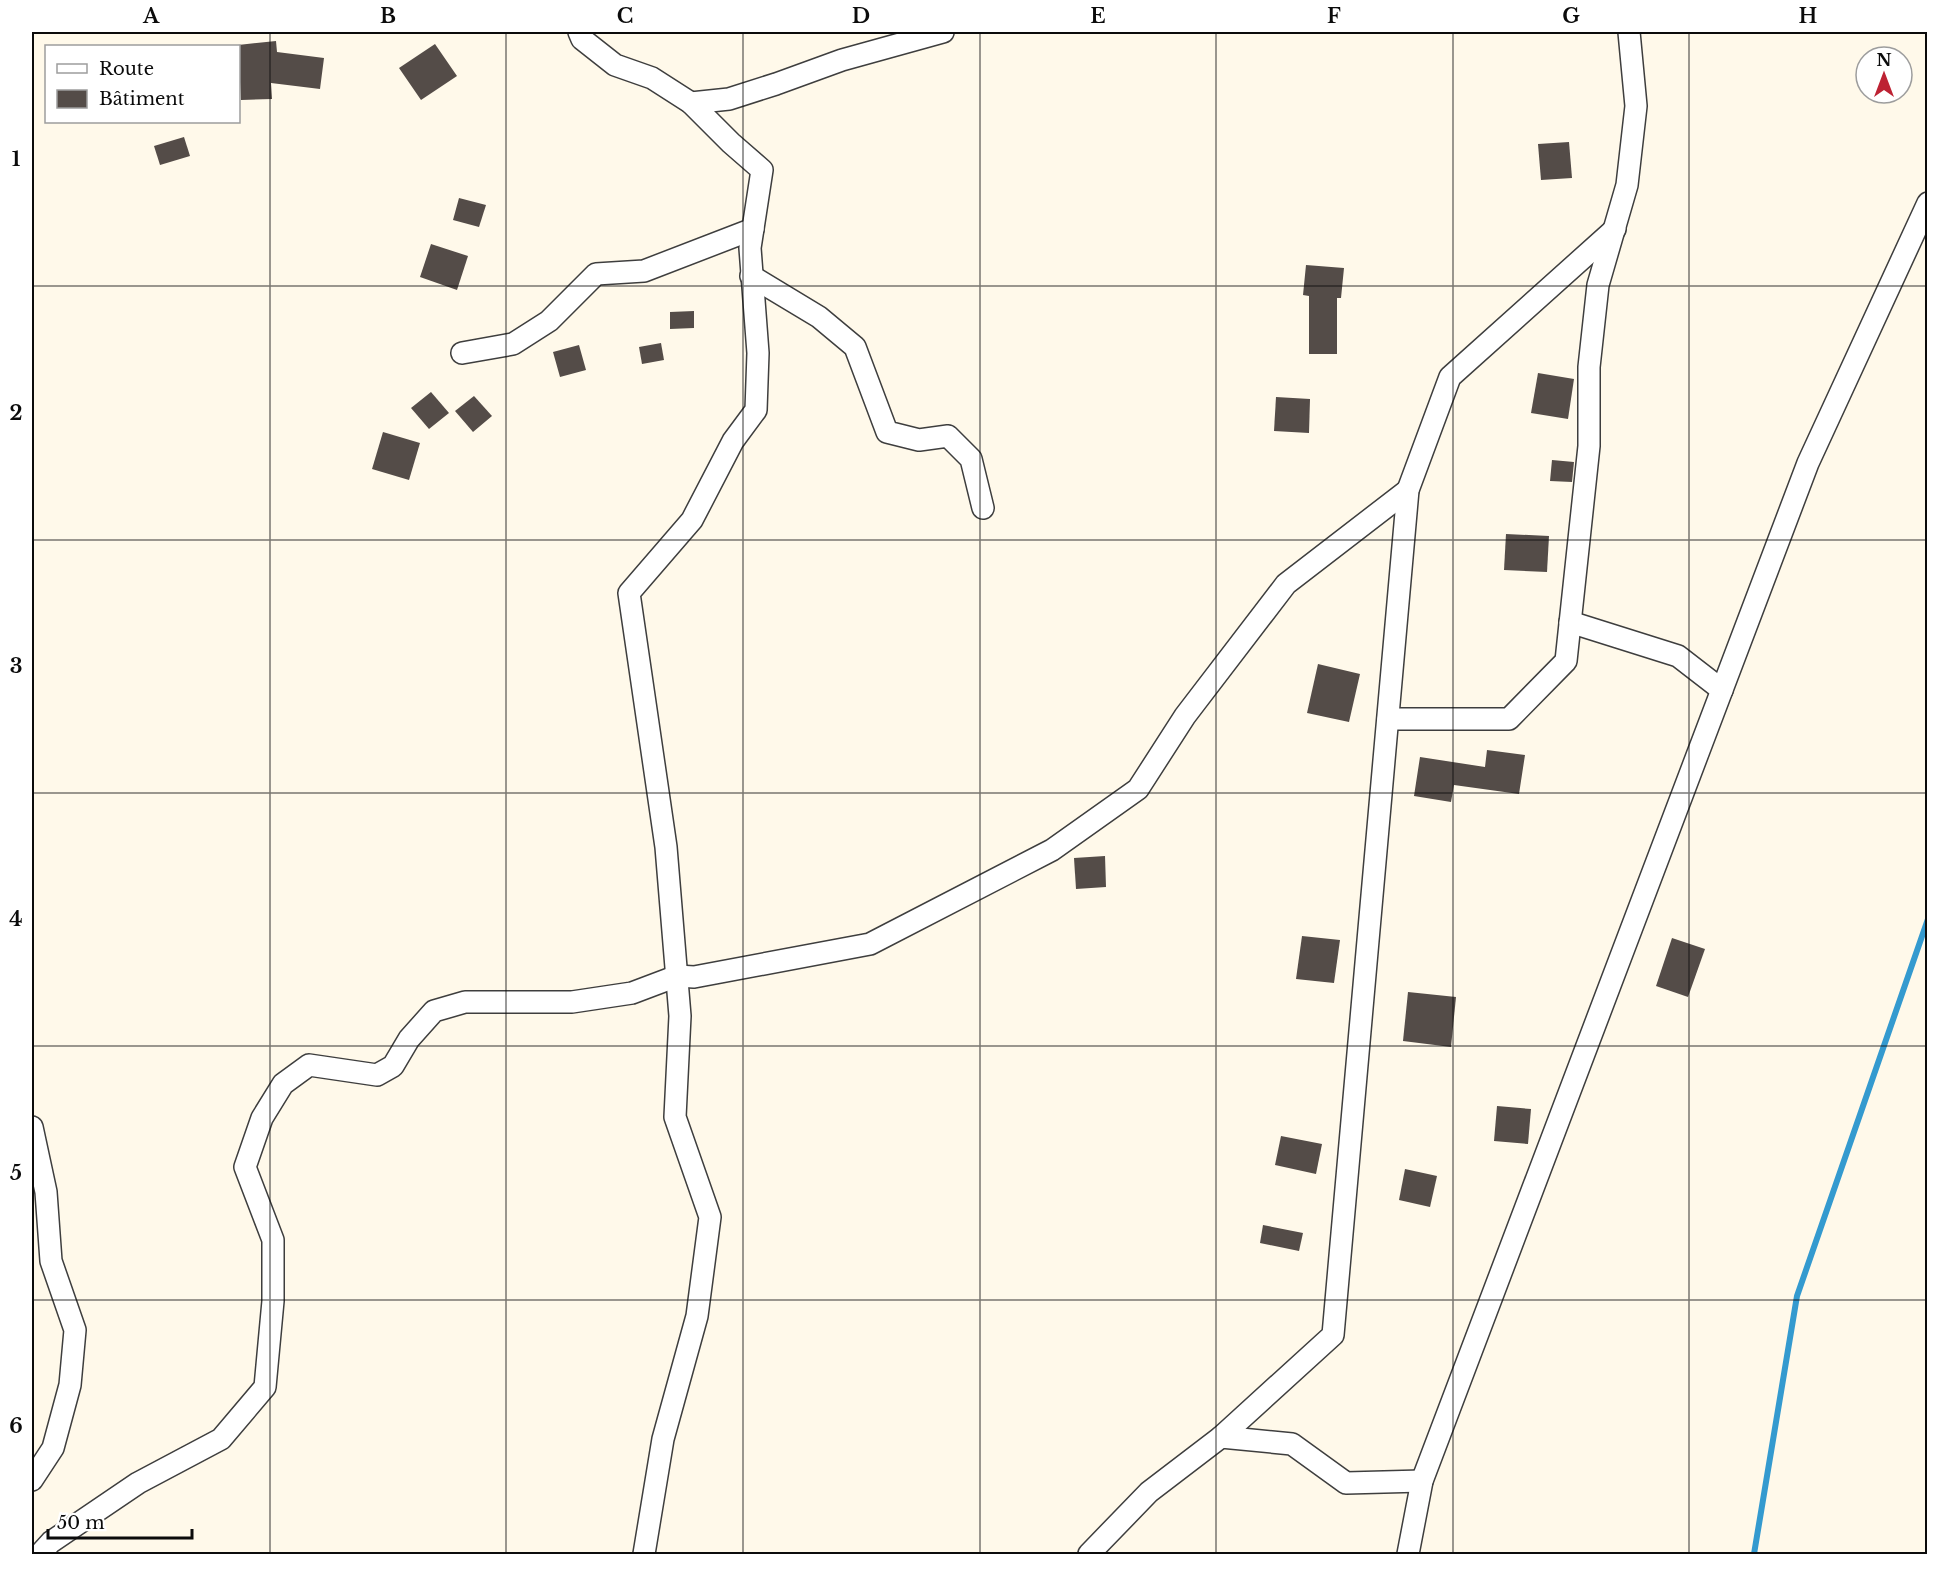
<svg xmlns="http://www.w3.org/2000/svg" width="1959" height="1586" font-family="'Libre Baskerville',serif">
<rect width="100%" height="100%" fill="#fff9ea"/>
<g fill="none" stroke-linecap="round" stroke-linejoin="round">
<!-- stream -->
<path stroke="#349acf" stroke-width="6" d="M1754,1554L1797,1296L1928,919"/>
</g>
<!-- building -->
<g fill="#544c48">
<path d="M276,41L277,52L324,58L320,89L271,83L272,99L241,100L238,45Z"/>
<path d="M435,44L457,76L421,100L399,68Z"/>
<path d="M184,137L190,156L160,165L154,146Z"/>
<path d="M1569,142L1572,178L1541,180L1538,144Z"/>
<path d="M459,198L486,205L479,227L453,220Z"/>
<path d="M431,244L468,256L457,290L420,277Z"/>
<path d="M1306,265L1344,268L1341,298H1337V354H1309V296L1303,295Z"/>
<path d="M694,311V328L670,329V312Z"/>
<path d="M661,343L664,360L642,364L639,347Z"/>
<path d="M579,345L586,370L560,377L553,352Z"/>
<path d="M1538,373L1574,379L1568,419L1531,413Z"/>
<path d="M431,392L449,413L429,429L411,408Z"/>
<path d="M474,396L492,416L473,432L455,411Z"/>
<path d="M1276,397L1310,399L1309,433L1274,431Z"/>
<path d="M383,432L420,443L409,480L372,469Z"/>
<path d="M1552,460L1574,462L1572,482L1550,481Z"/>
<path d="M1506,534L1549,536L1547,572L1504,570Z"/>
<path d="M1318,664L1360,674L1349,722L1307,713Z"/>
<path d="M1487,750L1525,755L1519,794L1454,785L1451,802L1414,796L1420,757L1485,767Z"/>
<path d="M1105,856L1106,887L1076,889L1074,858Z"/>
<path d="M1302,936L1340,940L1334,983L1296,979Z"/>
<path d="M1672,938L1705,949L1688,997L1656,986Z"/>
<path d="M1408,992L1456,997L1451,1047L1403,1041Z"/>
<path d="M1497,1106L1531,1109L1528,1144L1494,1141Z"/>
<path d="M1281,1136L1322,1144L1316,1174L1275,1165Z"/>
<path d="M1405,1169L1437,1176L1430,1207L1399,1200Z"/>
<path d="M1263,1225L1303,1233L1299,1251L1260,1243Z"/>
</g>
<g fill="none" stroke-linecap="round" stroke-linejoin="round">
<!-- minor casing -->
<g stroke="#3e3e3e" stroke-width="24">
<g id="minor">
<path d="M579,32L582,39L615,65L652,78L691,103L731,143L762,170L750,248L758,353L756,410L733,441L692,520L629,593L666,847L680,1016L675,1117L710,1217L697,1316L663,1439L644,1554"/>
<path d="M691,103L729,99L776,84L842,60L943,32"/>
<path d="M751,276L819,317L855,347L887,432L919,440L948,436L971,459L983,508"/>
<path d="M462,353L513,344L549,321L596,274L644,271L753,229"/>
<path d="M1570,622L1678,656L1722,690"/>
<path d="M1388,719H1509L1566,661L1589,446V367L1598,285L1627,185L1636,106L1629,32"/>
<path d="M32,1127L46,1192L51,1261L75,1330L70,1385L53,1448L32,1480"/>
<path d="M1221,1437L1333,1335L1408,490L1450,377L1615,229"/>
<path d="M40,1554L51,1542L138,1483L221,1439L265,1387L273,1301V1240L245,1167L262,1118L283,1084L309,1065L377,1075L393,1066L409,1039L434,1011L465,1002H572L632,993L677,976L694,977L870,944L1052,850L1138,789L1185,716L1286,584L1408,490"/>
<path d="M1089,1554L1149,1492L1221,1437L1292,1444L1346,1483L1422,1481"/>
<path d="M1408,1554L1422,1481L1808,463L1928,203"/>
</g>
</g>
<!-- minor -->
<use href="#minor" stroke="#fff" stroke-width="21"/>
</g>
<!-- grid -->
<path fill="none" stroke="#0b0b0b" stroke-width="1.5" stroke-opacity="0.55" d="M270,32V1554M506,32V1554M743,32V1554M980,32V1554M1216,32V1554M1453,32V1554M1689,32V1554M32,286H1928M32,540H1928M32,793H1928M32,1046H1928M32,1300H1928"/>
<!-- border -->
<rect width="1959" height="1586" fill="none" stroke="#ffffff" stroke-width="66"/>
<!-- legend -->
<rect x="45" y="45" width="195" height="78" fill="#ffffff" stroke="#9d9d9d" stroke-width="1.5"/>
<rect x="57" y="64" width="30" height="9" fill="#ffffff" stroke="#9d9d9d" stroke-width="1.5"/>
<text x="99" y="75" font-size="18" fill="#0b0b0b">Route</text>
<rect x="57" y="90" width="30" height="18" fill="#544c48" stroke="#9d9d9d" stroke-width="1.5"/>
<text x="99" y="105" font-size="18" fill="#0b0b0b">Bâtiment</text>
<!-- north arrow -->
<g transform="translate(1884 75)"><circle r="28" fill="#ffffff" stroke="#9d9d9d" stroke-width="1.5"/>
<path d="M0-4.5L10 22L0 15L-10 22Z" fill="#bd2233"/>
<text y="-9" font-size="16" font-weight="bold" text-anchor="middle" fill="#0b0b0b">N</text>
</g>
<!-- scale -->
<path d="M48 1529v9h144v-9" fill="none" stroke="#0b0b0b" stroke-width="3"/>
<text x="57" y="1529" font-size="18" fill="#0b0b0b" stroke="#ffffff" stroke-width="4.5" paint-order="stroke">50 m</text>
<rect x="33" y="33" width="1893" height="1520" fill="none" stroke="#0b0b0b" stroke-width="2"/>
<g font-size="20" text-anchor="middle" font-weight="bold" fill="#0b0b0b">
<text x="151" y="23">A</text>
<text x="388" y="23">B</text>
<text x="625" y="23">C</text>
<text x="861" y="23">D</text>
<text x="1098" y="23">E</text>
<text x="1334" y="23">F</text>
<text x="1571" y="23">G</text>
<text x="1808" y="23">H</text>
<text x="16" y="166">1</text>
<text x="16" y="420">2</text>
<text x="16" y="673">3</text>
<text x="16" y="926">4</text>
<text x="16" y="1180">5</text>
<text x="16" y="1433">6</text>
</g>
</svg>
